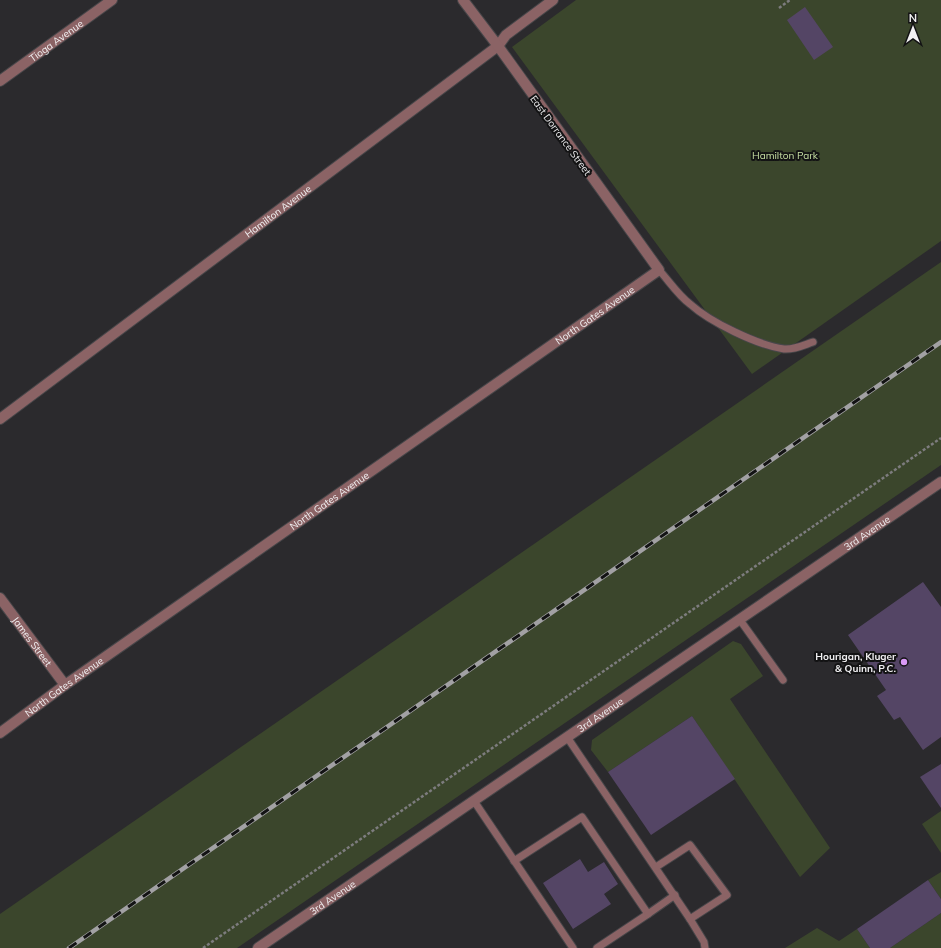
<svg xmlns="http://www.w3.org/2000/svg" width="941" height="948" font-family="Mulish,sans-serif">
<rect width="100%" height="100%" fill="#2b2a2d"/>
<!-- green -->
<g fill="#3b462c">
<path d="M576,0H941V241L752,374L512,47Z"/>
<path d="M941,262V465L237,948H0V914Z"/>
<path d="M733,641L741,644L763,676L730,699L830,848L800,877L692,716L608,772L591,750L592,740Z"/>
<path d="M941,811V853L922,824Z"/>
<path d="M941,872V899L928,880Z"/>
<path d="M941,913V948H890Z"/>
<path d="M817,928L839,941L857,929L870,948H785Z"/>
</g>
<!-- building -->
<g fill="#544565">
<path d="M805,7L833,47L814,60L787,20Z"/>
<path d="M923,582L941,607V737L923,750L900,717L894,720L877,696L886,690L848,635Z"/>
<path d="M692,716L735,779L651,835L608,772Z"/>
<path d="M941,764V808L920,777Z"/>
<path d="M580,859L588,872L604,862L618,884L604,894L611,904L573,929L543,883Z"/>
<path d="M928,880L941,899V913L890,948H870L857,929Z"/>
</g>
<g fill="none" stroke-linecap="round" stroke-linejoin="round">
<!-- lane casing -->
<g stroke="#474649" stroke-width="9">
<g id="lane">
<path d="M659,270C669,281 678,295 690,304C710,322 757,345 784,349C794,350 804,345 813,342"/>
<path d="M740,620L783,680"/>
<path d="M567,737L690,919L704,942L705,948"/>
<path d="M474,801L573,948"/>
<path d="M514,861L582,817L648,914L597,948"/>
<path d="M656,867L690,845L727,895L690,919"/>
<path d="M648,914L675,895"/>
</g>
</g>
<!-- street casing -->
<g stroke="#474649" stroke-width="12">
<g id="street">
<path id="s1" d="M0,81L112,0"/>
<path id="s2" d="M0,419L498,46L506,35L553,0"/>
<path id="s3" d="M0,598L65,685"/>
<path id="s4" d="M0,733L65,685L659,270L498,46L463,0"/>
<path id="s5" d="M258,948L941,482"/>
</g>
</g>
<!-- path -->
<g stroke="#7d7c7e" stroke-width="2.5" stroke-dasharray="3 2" stroke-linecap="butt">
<path d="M779,8L790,0"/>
<path d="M203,948L941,438"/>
</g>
<!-- lane -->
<use href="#lane" stroke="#8b6365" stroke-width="7"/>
<!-- street -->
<use href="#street" stroke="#8b6365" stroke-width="10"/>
<!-- rail casing -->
<g stroke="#a2a1a4" stroke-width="4.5">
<path id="rail" d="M69,948L941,342"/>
</g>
<!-- rail -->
<use href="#rail" stroke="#131314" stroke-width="3" stroke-dasharray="9" stroke-linecap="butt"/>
</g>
<!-- markers -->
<circle fill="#da9af6" stroke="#131314" stroke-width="1.5" cx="904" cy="662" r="4"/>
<g text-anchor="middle" stroke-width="4" stroke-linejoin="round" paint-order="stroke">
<!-- street labels -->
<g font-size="10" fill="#f1f0f2" stroke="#131314">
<text dy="4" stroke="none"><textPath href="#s1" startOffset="69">Tioga Avenue</textPath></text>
<text transform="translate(561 135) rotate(54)" y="4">East Dorrance Street</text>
<text dy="4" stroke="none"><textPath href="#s2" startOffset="347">Hamilton Avenue</textPath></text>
<text dy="4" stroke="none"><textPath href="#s4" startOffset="727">North Gates Avenue</textPath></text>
<text dy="4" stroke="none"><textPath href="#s4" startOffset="403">North Gates Avenue</textPath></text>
<text dy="4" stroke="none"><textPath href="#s5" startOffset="737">3rd Avenue</textPath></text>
<text dy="4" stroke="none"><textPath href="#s3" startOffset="54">James Street</textPath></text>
<text dy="4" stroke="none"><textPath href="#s4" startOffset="79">North Gates Avenue</textPath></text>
<text dy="4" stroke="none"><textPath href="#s5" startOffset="414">3rd Avenue</textPath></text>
<text dy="4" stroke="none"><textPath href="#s5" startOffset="90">3rd Avenue</textPath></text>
</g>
<!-- park labels -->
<g font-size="10" fill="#c8e1a4" stroke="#131314">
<text x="785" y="159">Hamilton Park</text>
</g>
<!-- poi labels -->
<g font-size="10" font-weight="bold" fill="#f1f0f2" stroke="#131314" text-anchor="end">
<text x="896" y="660">Hourigan, Kluger<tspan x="896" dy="12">&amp; Quinn, P.C.</tspan></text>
</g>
</g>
<!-- north arrow -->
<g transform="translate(913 28)" stroke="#131314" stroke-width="3" paint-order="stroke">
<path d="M0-3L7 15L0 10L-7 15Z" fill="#f1f0f2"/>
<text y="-6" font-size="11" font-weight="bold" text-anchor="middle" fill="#f1f0f2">N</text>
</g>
</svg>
